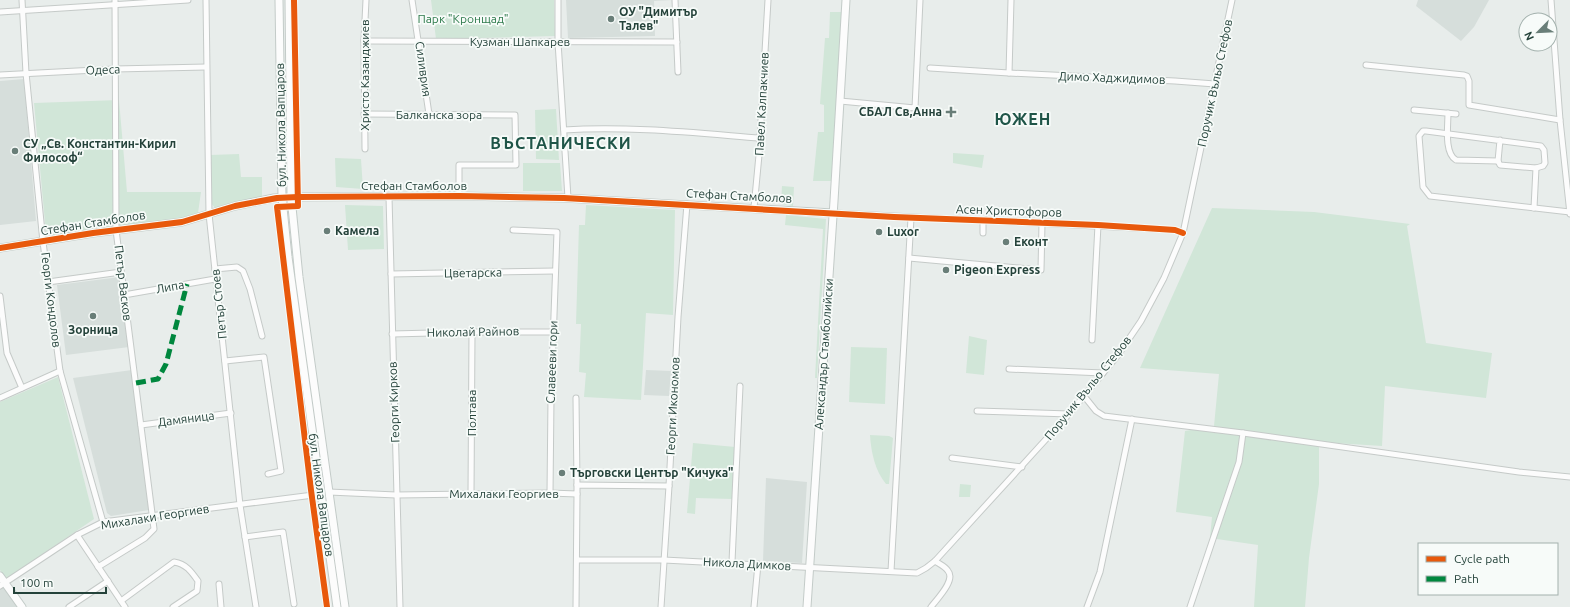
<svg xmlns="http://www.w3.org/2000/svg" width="1570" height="607" font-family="Ubuntu,sans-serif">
<rect width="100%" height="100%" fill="#e8edeb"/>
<!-- built -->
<g fill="#d6dedb">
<path d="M566,0H672L654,1L655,36L568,38Z"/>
<path d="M1418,0H1489L1474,27L1461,41L1416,6Z"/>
<path d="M24,79L36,221L0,225V81Z"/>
<path d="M120,277L129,347L66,355L57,285Z"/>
<path d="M132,370L149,510L111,516L107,513L73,378Z"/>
<path d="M646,370L671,371L669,396L644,395Z"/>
<path d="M766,478L807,482L802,563L763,561Z"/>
<path d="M0,581L18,607H0Z"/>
</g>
<!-- green -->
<g fill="#d1e6d8">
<path d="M431,0H554L555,36L436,39Z"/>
<path d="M830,12H843L832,181H813L818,132H824V105L820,104L825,38H829Z"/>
<path d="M119,100L127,192H201L198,213L175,220L53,235L46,233L34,103Z"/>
<path d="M556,109L559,160L536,159L535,110Z"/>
<path d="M953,153L984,155L982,168L953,163Z"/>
<path d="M239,154L241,177H262V197L215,208L211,203L210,155Z"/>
<path d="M335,158L361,159L363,189L336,187Z"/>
<path d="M523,163H560L562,191H523Z"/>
<path d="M782,186L794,187L793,206L781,204Z"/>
<path d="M345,205L383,206L384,249L348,250Z"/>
<path d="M586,205L675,210L673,315L646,313L641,400L584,397L586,373L579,372L581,324H576L579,225H585Z"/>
<path d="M1212,208L1314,212L1410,224L1407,226L1426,343L1492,353L1486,398L1385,386L1382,446L1319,442V484L1309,558L1305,607H1254L1258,545L1210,538L1212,517L1176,512L1185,431L1214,426L1219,374L1140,368Z"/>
<path d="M786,215L826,219L817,378H815L823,229L785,225Z"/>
<path d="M969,336L987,340L984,375L966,373Z"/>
<path d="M851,347L887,348L885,404L849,402Z"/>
<path d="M58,377L94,519L6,579L0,570V402Z"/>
<path d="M870,435L889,436L893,438L889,484H886C875,471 871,452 870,435Z"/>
<path d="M693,443L735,447L732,499L696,498L695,514L687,513Z"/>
<path d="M960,484L971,485L970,497H959Z"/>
</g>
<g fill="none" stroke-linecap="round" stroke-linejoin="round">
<!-- street casing -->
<g stroke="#c5cac8" stroke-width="7">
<g id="street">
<path d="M22,0L26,73L43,242L60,371L103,522"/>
<path d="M206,0L209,214L240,505L256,607"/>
<path d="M412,0L429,114"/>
<path d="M558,0V42L568,198"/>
<path d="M675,0L678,72"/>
<path d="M1551,0L1560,120L1570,214"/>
<path d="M0,12L188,0"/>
<path d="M364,41L677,42"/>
<path d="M1366,65L1464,75L1467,76L1469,81V105L1560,120"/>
<path d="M930,68L1009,73L1175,81L1215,84"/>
<path d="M1009,73L1011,0"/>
<path d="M0,75L115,69L206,67"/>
<path d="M840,101L915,108L920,0"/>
<path d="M1414,110L1456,114"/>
<path d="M1448,113C1448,126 1444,153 1456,160L1498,161"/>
<path d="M364,114L515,115L516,165H459V196"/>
<path d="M564,130C629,126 695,133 760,138"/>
<path d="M1500,140L1498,161L1500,165L1536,168L1543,166L1545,163L1544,150L1541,146L1426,131H1423L1419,136L1423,187L1430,196L1570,212"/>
<path d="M365,149L364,41L366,0"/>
<path d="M389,197L400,607"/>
<path d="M754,208L759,155L768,0"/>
<path d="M1534,208L1536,168"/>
<path d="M833,213L1175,230L1183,233"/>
<path d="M513,230L557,232L551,398L550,493"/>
<path d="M983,233V223L986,220"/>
<path d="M909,258L1041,270L1042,223"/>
<path d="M215,269L237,267L243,271L250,289L262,336"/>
<path d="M391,274L555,271"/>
<path d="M48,282L121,272"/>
<path d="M124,295L215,279"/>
<path d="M0,296L7,353L22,388"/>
<path d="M392,334L472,332H553"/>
<path d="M1092,340L1098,225"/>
<path d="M225,361L264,357L281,471L268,474"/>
<path d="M1009,369L1103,373"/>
<path d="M1084,396L1096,411L1104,416L1243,433L1519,472L1570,477"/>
<path d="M0,398L60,371"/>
<path d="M576,398L577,485"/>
<path d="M977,411L1069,414"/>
<path d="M141,425L231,413"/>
<path d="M952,458L1022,467"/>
<path d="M329,492L396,495L550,493L577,494V485L669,486"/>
<path d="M471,494L472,332"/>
<path d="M77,535L125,607"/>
<path d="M245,537L283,532L294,604"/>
<path d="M577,560H664L917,573L926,568L935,561L1069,414L1118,355L1141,321L1164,278L1183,233L1232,0"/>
<path d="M732,562L740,386"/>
<path d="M98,567L145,538L154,529L116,230L115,0"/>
<path d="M891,571L911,218"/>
<path d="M219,584L221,607"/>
<path d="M0,586L77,535L103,522L321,494"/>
<path d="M121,601L174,562C186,564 191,571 198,581L197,591L173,607"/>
<path d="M69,607L108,581"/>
<path d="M576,607L577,494"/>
<path d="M661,607L669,486L678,317L687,204"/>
<path d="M754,607L758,564"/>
<path d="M931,607C937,599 956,580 948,571C945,566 939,564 935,561"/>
<path d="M1087,607L1100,572L1132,419"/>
<path d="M1190,607L1239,462L1243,433"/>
</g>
</g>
<!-- secondary casing -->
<g stroke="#c3cbc8" stroke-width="9">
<g id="secondary">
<path d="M279,0L282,198L288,257L337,607"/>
<path d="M289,0L291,197L299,277L345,607"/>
<path d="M0,248L93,233L182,222L235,206L274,198L293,197L459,196L564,198L833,213"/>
<path d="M0,576L22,607"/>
<path d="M807,607L834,201L846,0"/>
</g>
</g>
<!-- street -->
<use href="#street" stroke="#fcfcfc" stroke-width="5"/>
<!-- secondary -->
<use href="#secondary" stroke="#fcfcfc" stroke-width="7"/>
<!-- quiet -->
<path stroke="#00873e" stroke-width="5" stroke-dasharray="10 5" stroke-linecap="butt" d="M136,383L158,379L166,364L187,284"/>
<!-- cycleway casing -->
<g stroke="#f7fbf9" stroke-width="8">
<g id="cycleway">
<path d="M294,0L298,206L277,207L311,490L327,607"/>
<path d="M0,248L93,233L182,222L235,206L277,198L298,197L459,196L564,198L894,217L1098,225L1175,230L1183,233"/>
</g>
</g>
<!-- cycleway -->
<use href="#cycleway" stroke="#e8590c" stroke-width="6"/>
</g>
<!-- markers -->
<g fill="#697e78" stroke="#f7fbf9" stroke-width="1.5">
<circle cx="611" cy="19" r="4"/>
<path d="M949 106h4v4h4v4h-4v4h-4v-4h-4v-4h4z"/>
<circle cx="15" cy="151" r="4"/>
<circle cx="327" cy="231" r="4"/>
<circle cx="879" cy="232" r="4"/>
<circle cx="1006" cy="242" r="4"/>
<circle cx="946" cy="270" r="4"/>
<circle cx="93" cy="316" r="4"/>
<circle cx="562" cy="473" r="4"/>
</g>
<g text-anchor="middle" stroke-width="3.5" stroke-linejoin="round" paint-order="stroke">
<!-- poi labels -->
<g font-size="12" font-weight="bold" fill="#24423a" stroke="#f7fbf9" text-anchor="start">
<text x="619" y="16">ОУ "Димитър<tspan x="619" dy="14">Талев"</tspan></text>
<text x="942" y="116" text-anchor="end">СБАЛ Св,Анна</text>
<text x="23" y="148">СУ „Св. Константин-Кирил<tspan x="23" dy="14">Философ“</tspan></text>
<text x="335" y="235">Камела</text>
<text x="887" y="236">Luxor</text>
<text x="1014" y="246">Еконт</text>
<text x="954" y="274">Pigeon Express</text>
<text x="93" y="334" text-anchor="middle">Зорница</text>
<text x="570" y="477">Търговски Център "Кичука"</text>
</g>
<!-- park labels -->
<g font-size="12" fill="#2d7a4b" stroke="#f7fbf9">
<text x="463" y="23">Парк "Кронщад"</text>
</g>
<!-- street labels -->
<g font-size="12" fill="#24423a" stroke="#f7fbf9">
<text x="520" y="46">Кузман Шапкарев</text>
<text transform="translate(423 69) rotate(82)" y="4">Силиврия</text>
<text transform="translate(103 70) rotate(-2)" y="4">Одеса</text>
<text transform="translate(365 75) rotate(-90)" y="4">Христо Казанджиев</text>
<text transform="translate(1112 78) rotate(2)" y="4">Димо Хаджидимов</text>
<text transform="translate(1215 83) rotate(-78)" y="4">Поручик Въльо Стефов</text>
<text transform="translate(762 104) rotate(-87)" y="4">Павел Калпакчиев</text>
<text x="439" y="119">Балканска зора</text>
<text transform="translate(281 125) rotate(-91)" y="4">бул. Никола Вапцаров</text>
<text x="414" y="190">Стефан Стамболов</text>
<text transform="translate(739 196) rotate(3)" y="4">Стефан Стамболов</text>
<text transform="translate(1009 211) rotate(2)" y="4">Асен Христофоров</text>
<text transform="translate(93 223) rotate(-9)" y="4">Стефан Стамболов</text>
<text transform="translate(473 273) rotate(-1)" y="4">Цветарска</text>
<text transform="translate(123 283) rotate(83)" y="4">Петър Васков</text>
<text transform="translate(170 287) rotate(-10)" y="4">Липа</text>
<text transform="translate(51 300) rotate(83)" y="4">Георги Кондолов</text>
<text transform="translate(219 304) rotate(-96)" y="4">Петър Стоев</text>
<text transform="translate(473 332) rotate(-1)" y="4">Николай Райнов</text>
<text transform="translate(824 354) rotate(-86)" y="4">Александър Стамболийски</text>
<text transform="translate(552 362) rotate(-88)" y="4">Славееви гори</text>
<text transform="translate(1088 388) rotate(-51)" y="4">Поручик Въльо Стефов</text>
<text transform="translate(394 402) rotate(-92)" y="4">Георги Кирков</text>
<text transform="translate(673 406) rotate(-87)" y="4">Георги Икономов</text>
<text transform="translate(472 413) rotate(-90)" y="4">Полтава</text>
<text transform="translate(186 419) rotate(-7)" y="4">Дамяница</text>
<text x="504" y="498">Михалаки Георгиев</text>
<text transform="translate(321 495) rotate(82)" y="4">бул. Никола Вапцаров</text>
<text transform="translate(155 517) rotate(-9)" y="4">Михалаки Георгиев</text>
<text transform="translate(747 564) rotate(3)" y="4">Никола Димков</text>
</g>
<!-- district labels -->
<g font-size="16" font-weight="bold" letter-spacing="1" fill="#1f5548" stroke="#f7fbf9">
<text x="1023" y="125">ЮЖЕН</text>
<text x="561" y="149">ВЪСТАНИЧЕСКИ</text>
</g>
</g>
<!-- legend -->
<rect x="1418" y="543" width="140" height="52" fill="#f7fbf9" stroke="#a3b1ad"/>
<rect x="1426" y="556" width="20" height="6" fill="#e8590c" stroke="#a3b1ad"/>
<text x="1454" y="563" font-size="12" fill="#24423a">Cycle path</text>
<rect x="1426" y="576" width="20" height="6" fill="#00873e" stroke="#a3b1ad"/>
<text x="1454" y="583" font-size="12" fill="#24423a">Path</text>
<!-- north arrow -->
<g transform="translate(1538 32) rotate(246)"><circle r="19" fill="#f7fbf9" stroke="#a3b1ad"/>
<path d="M0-3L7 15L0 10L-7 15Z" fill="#697e78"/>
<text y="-6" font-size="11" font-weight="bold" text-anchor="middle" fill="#24423a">N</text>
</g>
<!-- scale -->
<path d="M14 587v6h92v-6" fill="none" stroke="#24423a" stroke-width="2"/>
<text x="20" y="587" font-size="12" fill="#24423a" stroke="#f7fbf9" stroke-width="3" paint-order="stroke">100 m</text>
</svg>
